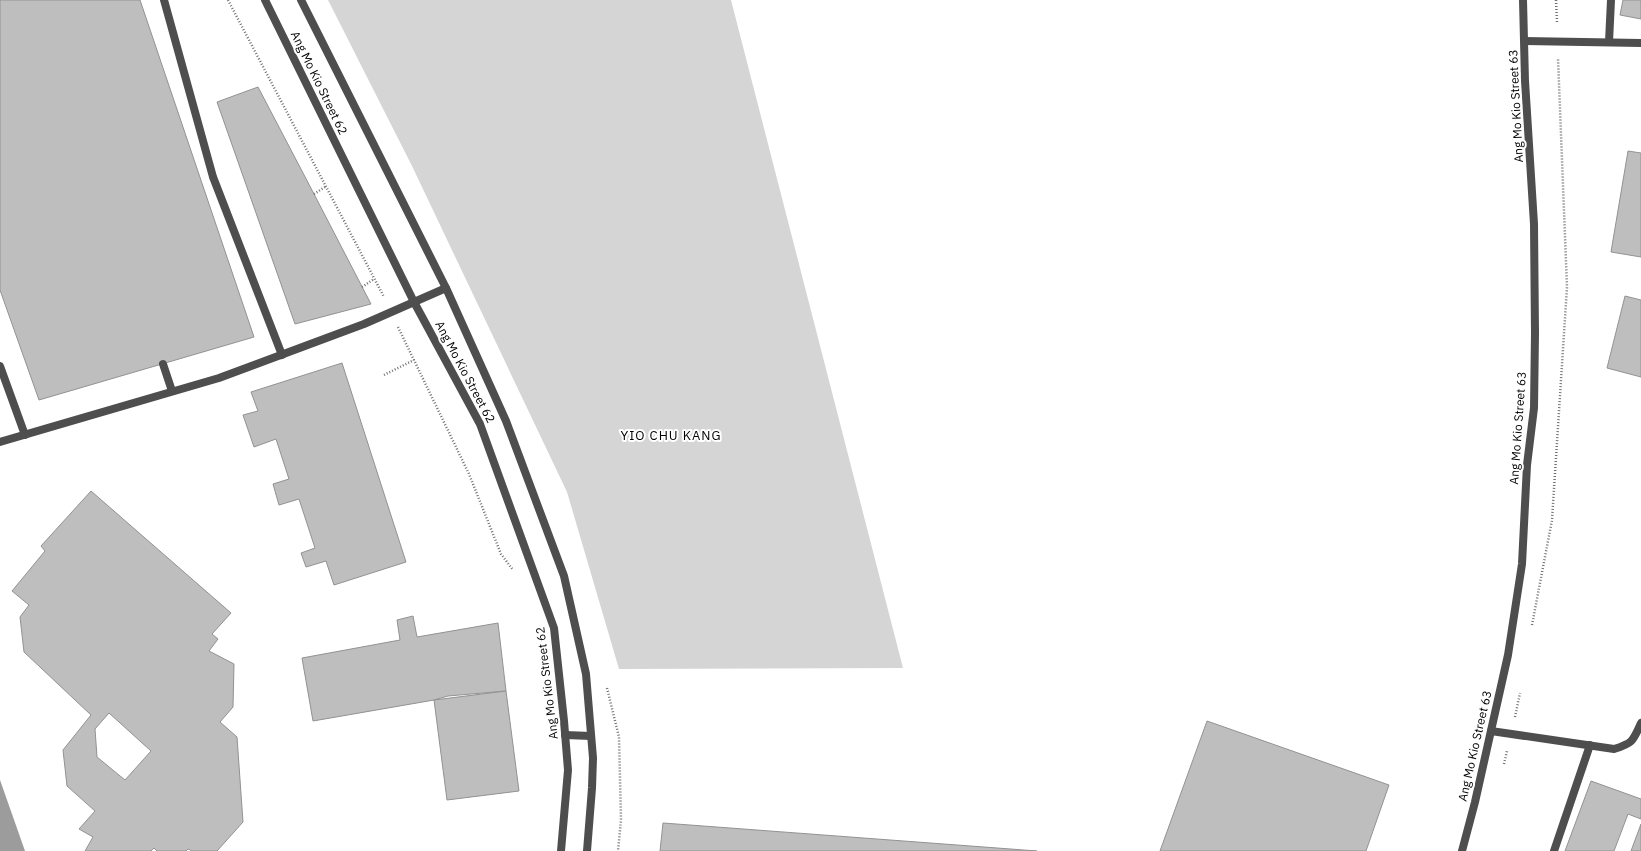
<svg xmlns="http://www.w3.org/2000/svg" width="1641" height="851" font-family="'IBM Plex Sans',sans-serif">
<rect width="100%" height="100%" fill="#fff"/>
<!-- green -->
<path fill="#d5d5d5" d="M328,0H731L903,668L619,669L567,492L412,166Z"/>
<!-- water -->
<path fill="#9c9c9c" d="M0,780L25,851H0Z"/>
<!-- building -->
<g fill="#bebebe" stroke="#929292" fill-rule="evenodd">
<path d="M0,0H140L254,337L39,400L0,290Z"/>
<path d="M1623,0H1641V19L1620,15Z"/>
<path d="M258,87L314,194L371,304L295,324L217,102Z"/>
<path d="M1628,151L1641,153V257L1611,252Z"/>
<path d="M1625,296L1641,300V377L1607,368Z"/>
<path d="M342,363L406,562L334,585L326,561L306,567L301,553L315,548L299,499L279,505L273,484L289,479L276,439L254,447L243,415L258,411L251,392Z"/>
<path d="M91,491L231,613L212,634L218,639L209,651L234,664L233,707L220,722L237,737L243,822L217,851H192L188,849L186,851H157L154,848L151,851H85L93,837L79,829L95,811L67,786L63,750L91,715L24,652L20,617L29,605L12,591L45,551L41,546ZM109,713L151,751L125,780L97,757L95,729Z"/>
<path d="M413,616L417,637L498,623L506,691L448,696L434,700L313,721L302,658L400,640L397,620Z"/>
<path d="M506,691L519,791L447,800L434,700Z"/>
<path d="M1207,721L1389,785L1366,851H1160Z"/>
<path d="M1591,781L1641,799V819L1628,814L1614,851H1565Z"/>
<path d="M663,823L1037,851H660Z"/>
<path d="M1641,824V851H1631Z"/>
</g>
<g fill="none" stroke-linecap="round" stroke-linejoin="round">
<!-- path -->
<g stroke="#707070" stroke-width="2.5" stroke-dasharray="1 2" stroke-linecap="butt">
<path d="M228,0L384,297"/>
<path d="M1556,0L1557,23"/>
<path d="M314,194L325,187"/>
<path d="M362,287L374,279"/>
<path d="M398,327L469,474L501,554L513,570"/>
<path d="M384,375L414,360"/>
<path d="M1532,625L1552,520L1567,287L1558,58"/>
<path d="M607,688L619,737L621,820L618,851"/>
<path d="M1515,717L1520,693"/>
<path d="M1504,764L1507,751"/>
</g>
<!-- service -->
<g stroke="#4e4e4e" stroke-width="8">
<path d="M164,0L213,177L282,355"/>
<path d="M1525,41L1641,43"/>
<path d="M1609,42L1611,0"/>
<path d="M163,364L172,391"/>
<path d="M0,366L25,435"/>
<path d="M0,442L219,378L364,324L446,288"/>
<path d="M1491,731L1614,749C1633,743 1633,741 1641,723"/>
<path d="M565,735L591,736"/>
<path d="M1554,851L1590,745"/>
</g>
<!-- tertiary -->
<g stroke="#4e4e4e" stroke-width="8">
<path d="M265,0L414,302L480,424L554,628L564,721L568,770L561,851"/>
<path d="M301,0L446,288L506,421L564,576L586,674L593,758L592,788L587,851"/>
<path d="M1462,851L1475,802L1508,655L1522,564L1527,465L1534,408L1535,333L1534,224L1525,81L1523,0"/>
</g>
</g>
<g text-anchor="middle" stroke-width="4" stroke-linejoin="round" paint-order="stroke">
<!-- street labels -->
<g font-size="12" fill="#000" stroke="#fff">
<text transform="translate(319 83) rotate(64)" y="4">Ang Mo Kio Street 62</text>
<text transform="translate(1516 106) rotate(-93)" y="4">Ang Mo Kio Street 63</text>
<text transform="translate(465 372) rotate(62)" y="4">Ang Mo Kio Street 62</text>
<text transform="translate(1518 428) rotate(-86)" y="4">Ang Mo Kio Street 63</text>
<text transform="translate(547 683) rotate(-97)" y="4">Ang Mo Kio Street 62</text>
<text transform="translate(1475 746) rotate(-77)" y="4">Ang Mo Kio Street 63</text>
</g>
<!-- neighbourhood labels -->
<g font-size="13" letter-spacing="1" fill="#000" stroke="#fff">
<text x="671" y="440">YIO CHU KANG</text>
</g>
</g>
</svg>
